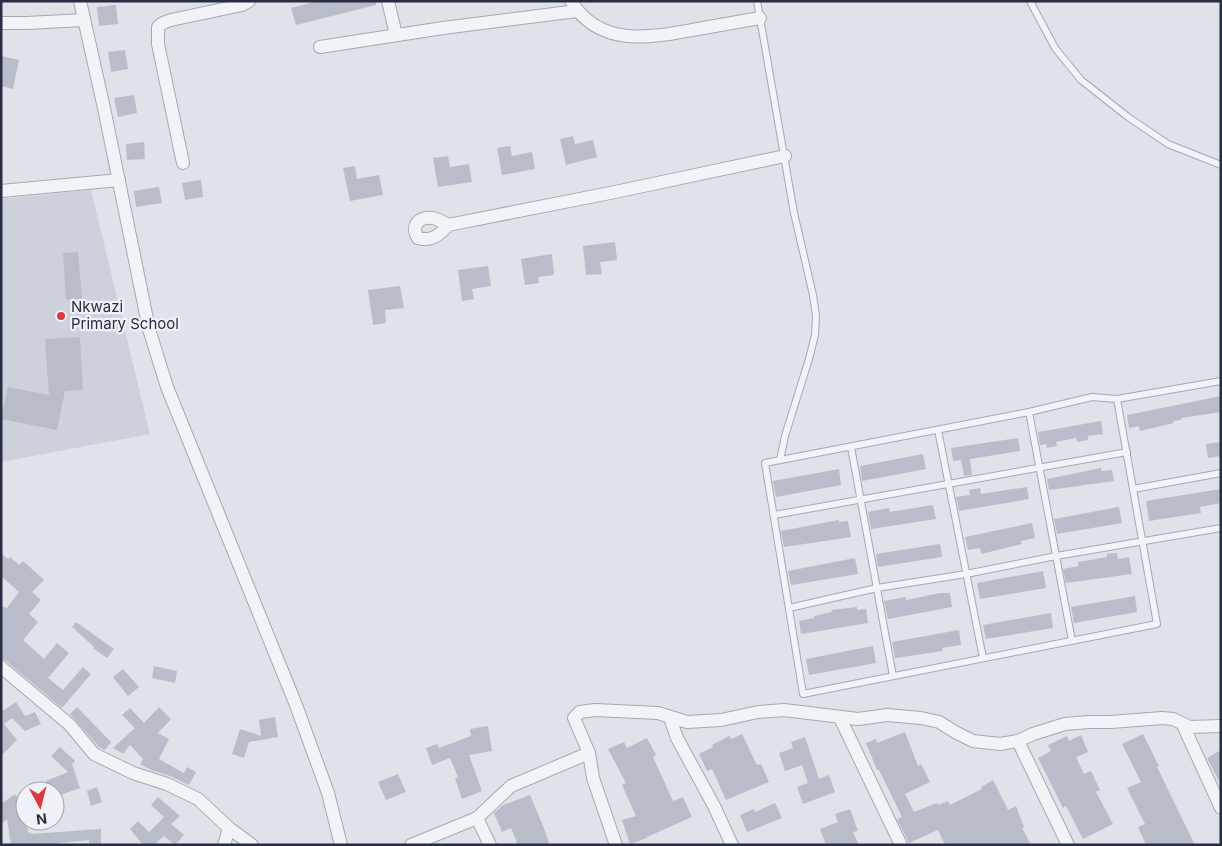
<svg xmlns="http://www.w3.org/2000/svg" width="1222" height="846" font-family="Inter,sans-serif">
<rect width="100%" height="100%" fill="#dfe2e9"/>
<!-- built -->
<path fill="#cdd1dc" d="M91,190L150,434L1,462V199Z"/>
<!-- building -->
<g fill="#b9bdca">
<path d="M318,1H376V5L296,25L291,8Z"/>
<path d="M116,5L118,24L99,26L97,7Z"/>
<path d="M125,50L128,69L111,72L108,52Z"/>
<path d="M1,56L19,60L13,89L1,86Z"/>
<path d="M134,95L137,113L118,117L114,98Z"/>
<path d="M573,136L575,144L593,140L597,157L566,165L560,139Z"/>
<path d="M144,142L145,159L127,160L126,144Z"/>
<path d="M510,146L512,156L532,152L535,169L502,175L497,148Z"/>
<path d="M448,156L450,167L469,164L472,182L438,187L433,158Z"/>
<path d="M355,166L357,179L379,175L383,195L350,201L343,168Z"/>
<path d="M201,180L203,197L185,200L182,183Z"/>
<path d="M159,187L162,203L136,207L134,191Z"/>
<path d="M615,242L617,260L600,262L602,274L586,275L583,246Z"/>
<path d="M78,252L82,299L66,300L63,253Z"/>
<path d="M552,254L554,275L538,277L539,283L525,285L521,259Z"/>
<path d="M488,266L491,286L472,289L474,299L462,301L458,270Z"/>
<path d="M400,286L404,308L385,310L386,323L373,325L368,290Z"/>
<path d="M80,337L83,390L65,391L57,430L1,419L8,387L49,395L45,339Z"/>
<path d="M1221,396V412L1181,418V420L1173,421L1174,423L1140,431L1139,426L1129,428L1127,415Z"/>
<path d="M1101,421L1103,434L1088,436V440L1077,442L1076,438L1056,442L1057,446L1047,448L1046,444L1040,445L1038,432Z"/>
<path d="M1018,438L1020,451L970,459L972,475L964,476L961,460L953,461L951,448Z"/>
<path d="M1221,442V456L1208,458L1206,444Z"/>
<path d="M923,454L926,469L862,481L860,466Z"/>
<path d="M1101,468V471L1112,470L1114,481L1049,490L1047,479Z"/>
<path d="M839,469L841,485L776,497L773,481Z"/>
<path d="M1027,487L1029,499L959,511L956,497L970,495L969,490L980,488L981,494Z"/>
<path d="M1221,489V503L1200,507L1201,513L1149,521L1146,501Z"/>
<path d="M933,505L936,519L871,529L868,512L889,508L890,512Z"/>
<path d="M1119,507L1122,523L1057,534L1054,519Z"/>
<path d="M839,520V522L848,521L851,537L784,547L781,531Z"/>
<path d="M1032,523L1035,538L1021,541L1022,544L981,554L980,548L968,550L965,537Z"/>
<path d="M940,544L942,557L878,567L876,554Z"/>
<path d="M1,553L8,559L10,557L19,565L23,561L44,580L32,592L41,600L29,614L38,622L23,640L44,659L57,643L69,653L48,678L63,690L83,667L91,674L62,708L6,661L1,659V606L7,608L19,592L1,576Z"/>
<path d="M1117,553L1118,559L1129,557L1132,574L1066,583L1063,569L1079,566L1078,562L1107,557V554Z"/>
<path d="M855,558L858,574L791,585L788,571Z"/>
<path d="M1043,571L1046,588L980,599L977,583Z"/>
<path d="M940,593H950L952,607L888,619L884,601L906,597V600Z"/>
<path d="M1135,596L1137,612L1074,623L1071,607Z"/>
<path d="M857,607V610L866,609L868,623L801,634L799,621L814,618V616L832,612L831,610Z"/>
<path d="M1051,613L1053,628L986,639L983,625Z"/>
<path d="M76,622L114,649L107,658L93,648L94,647L72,627Z"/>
<path d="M959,630L961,645L942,648L943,651L895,658L892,642Z"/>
<path d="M873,646L876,663L809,675L806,659Z"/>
<path d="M154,666L177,671L175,683L152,678Z"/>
<path d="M123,669L139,687L128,696L113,677Z"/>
<path d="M16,702L25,716L35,712L41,724L25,731L12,718L4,724L17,740L1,756V712Z"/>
<path d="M77,707L111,742L105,750L99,747L70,714Z"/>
<path d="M159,707L171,719L158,733L169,739L159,759L184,773L187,767L196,772L189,785L170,776L151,770L140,764L143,759L130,745L123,754L113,748L135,728L122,715L130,708L144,723Z"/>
<path d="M275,717L278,737L249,742L244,758L232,754L240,729L261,736L259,720Z"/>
<path d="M488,726L492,751L469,755L482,791L462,799L455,778L458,777L450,758L432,765L426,748L437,744L439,748L471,736L470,729Z"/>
<path d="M905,732L918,766L921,764L930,782L905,794L914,812L937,803L938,805L948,801L950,805L982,789L981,787L993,780L1008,810L1016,806L1024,827L1022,828L1031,845H945L938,830L909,843L897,819L902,817L879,770H877L866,743L876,739L877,743Z"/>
<path d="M742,734L757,765L761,764L769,782L726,800L712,769L707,771L699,754L713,747L712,745L729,736L731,739Z"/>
<path d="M1143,734L1159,766L1157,767L1195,845H1146L1138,827L1145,824L1127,788L1141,782L1122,744Z"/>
<path d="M1081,735L1088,752L1076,757L1084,774L1091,771L1100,790L1096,792L1113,824L1083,839L1066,806L1063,808L1038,758L1051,751L1048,745L1067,736L1069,741Z"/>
<path d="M805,737L819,779L829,775L835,792L803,804L797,787L808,783L802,765L785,771L779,753L793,748L791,742Z"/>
<path d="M647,738L656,755L653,757L673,801L683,797L692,817L647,837V838L630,844L622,820L636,816L622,785L626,783L608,749L624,742L627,748Z"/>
<path d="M60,747L75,761L72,764L80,788L55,797V791H49L46,781L68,772L51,756Z"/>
<path d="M1221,750V785L1207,758Z"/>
<path d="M398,774L406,792L386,800L378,782Z"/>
<path d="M97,787L102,802L91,806L87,791Z"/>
<path d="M15,794L25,807V821H27L28,833L31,832V834L101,829V845H89V840L59,843L60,845H11L7,819L1,824V804Z"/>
<path d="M530,795L543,826L550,845H518L511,828L502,832L494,813L503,805Z"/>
<path d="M158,797L180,816L171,824L184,835L175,845L164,836L154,845H143L130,829L138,821L149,832L164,817L151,805Z"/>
<path d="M775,803L782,818L747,832L740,815L754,809L755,812Z"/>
<path d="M850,809L858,831L853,832L859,845H826L820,829L838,822L835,814Z"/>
</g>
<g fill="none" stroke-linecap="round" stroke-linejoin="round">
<!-- service casing -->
<g stroke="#a4a8b4" stroke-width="8">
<g id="service">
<path d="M757,1L794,213L813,295L816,316L815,335L809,359L785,436L780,460"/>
<path d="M1030,1L1055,48L1081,80L1128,117L1168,144L1221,165"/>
<path d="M1117,399L1157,624L803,694L765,463L1029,412L1092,397L1117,399L1221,381"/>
<path d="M1029,412L1072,641"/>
<path d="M938,430L983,658"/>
<path d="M851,447L893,676"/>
<path d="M1133,489L1221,473"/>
<path d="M774,515L1127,452"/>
<path d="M789,608L877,588L966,574L1056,556L1221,528"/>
</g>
</g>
<!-- minor casing -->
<g stroke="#a4a8b4" stroke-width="14">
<g id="minor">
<path d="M80,1L104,108L149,329L167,387L296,705L328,793L341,845"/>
<path d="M388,1L396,35"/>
<path d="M571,1C599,47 648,38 692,30C715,26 737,22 760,18"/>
<path d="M1,23H27L84,20"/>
<path d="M320,47L443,28L577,11"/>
<path d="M183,163L158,44V27L163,23L171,20L242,5L249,1"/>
<path d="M1,191L119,180"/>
<path d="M448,225C440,235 431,242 418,238C410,225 420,216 433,218C438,219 443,222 448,225L615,192L785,156"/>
<path d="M1,667L70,725L94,754L133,773L167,784L198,799L229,828L252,845"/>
<path d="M670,718L677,738L714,806L732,845"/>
<path d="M840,718L901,845"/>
<path d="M1183,725L1221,808"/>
<path d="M1018,741L1068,845"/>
<path d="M477,818L490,845"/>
<path d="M224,845L229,828"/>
<path d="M411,845L477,818L511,786L589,753"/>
<path d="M616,845L593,778L589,753L574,718L580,712L595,710L658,713L687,722L721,720L758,712L784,710L858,719L887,715L921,718L939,722L955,732L973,741L1000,744L1018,741L1033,734L1065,724L1089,722H1111L1162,718L1173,719L1190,727L1221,726"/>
</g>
</g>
<!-- service -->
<use href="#service" stroke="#f2f3f7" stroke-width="6"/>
<!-- minor -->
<use href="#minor" stroke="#f2f3f7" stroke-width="12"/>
</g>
<!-- markers -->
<circle fill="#d83b42" stroke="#eff1f7" stroke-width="2" cx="61" cy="316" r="5"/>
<g text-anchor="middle" stroke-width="4.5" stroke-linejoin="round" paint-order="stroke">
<!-- poi labels -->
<g font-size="15" fill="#272e42" stroke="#eff1f7" text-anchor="start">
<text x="71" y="312">Nkwazi<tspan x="71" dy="17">Primary School</tspan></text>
</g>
</g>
<!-- border -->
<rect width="1222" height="846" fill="none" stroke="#272e42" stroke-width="5"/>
<!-- north arrow -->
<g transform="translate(40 806) rotate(173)"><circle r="24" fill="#eff1f7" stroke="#9fa3af"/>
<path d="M0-4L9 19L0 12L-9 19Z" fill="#d83b42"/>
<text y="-8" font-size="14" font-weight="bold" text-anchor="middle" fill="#272e42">N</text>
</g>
</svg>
